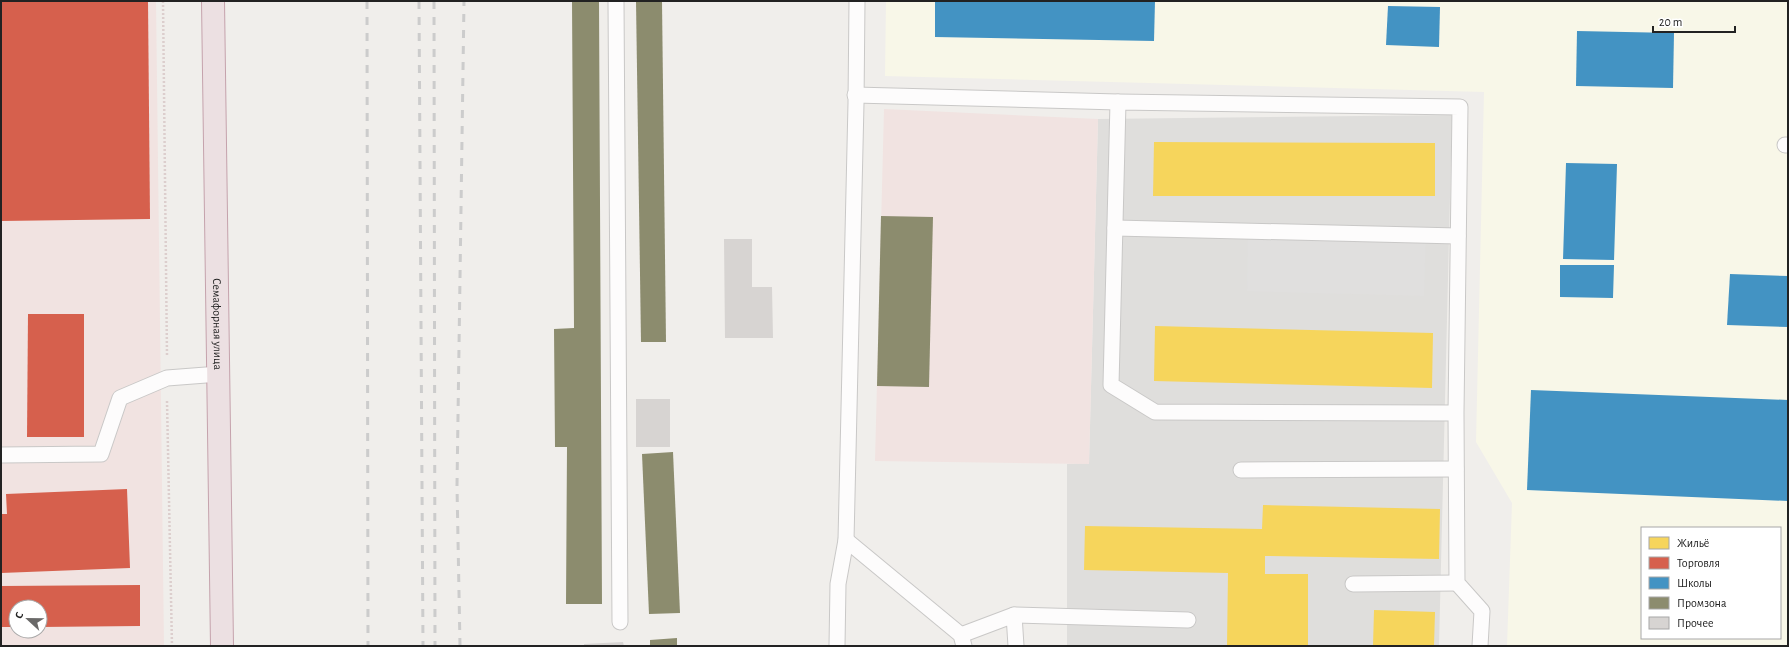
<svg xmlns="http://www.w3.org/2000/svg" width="1789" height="647" font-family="'Alegreya Sans',sans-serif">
<rect width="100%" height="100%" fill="#f0eeeb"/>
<!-- residential -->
<path fill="#dfdedc" d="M1452,115L1439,646H1067V464L1089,463L1098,119Z"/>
<!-- commercial -->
<g fill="#f1e3e1" fill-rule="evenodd">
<path d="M1,1H156L164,646H1ZM16,607H40V631H16Z"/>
<path d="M884,109L1098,119L1089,464L875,461Z"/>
</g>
<!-- education -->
<path fill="#f8f7e8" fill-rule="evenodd" d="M886,1H1788V646H1507L1512,503L1476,442L1484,92L885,76ZM1642,528H1780V638H1642Z"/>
<!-- parking -->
<path fill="#e0dfde" d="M1248,226L1426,230L1424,296L1247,291Z"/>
<!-- homes -->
<g fill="#f6d55c">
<path d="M1154,142L1435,143V196H1153Z"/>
<path d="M1155,326L1433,333L1432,388L1154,381Z"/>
<path d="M1263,505L1440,509L1439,559L1265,556V574H1308V646H1227L1228,573L1084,570L1085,526L1262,529Z"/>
<path d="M1374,610L1435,612L1434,646H1373Z"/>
</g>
<!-- shops -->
<g fill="#d6604d">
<path d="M1,1H148L150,219L1,221Z"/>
<path d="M28,314H84V437H27Z"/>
<path d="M127,489L130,568L1,573V514H7L6,494Z"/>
<path d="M140,585V626L40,627V607H16V627H1V586Z"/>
</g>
<!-- schools -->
<g fill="#4393c3">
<path d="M935,1H1155L1154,41L935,37Z"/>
<path d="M1388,6L1440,7L1439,47L1386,45Z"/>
<path d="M1577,31L1674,33L1673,88L1576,86Z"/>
<path d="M1566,163L1617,164L1614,260L1563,259Z"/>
<path d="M1560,265H1614L1613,298L1560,297Z"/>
<path d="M1730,274L1788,276V327L1727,325Z"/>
<path d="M1531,390L1788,400V501L1527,490Z"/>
</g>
<!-- industry -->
<g fill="#8c8c6e">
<path d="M572,1H599L602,604H566L567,447H555L554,329L574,328Z"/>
<path d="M636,1H662L666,342H641Z"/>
<path d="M881,216L933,217L929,387L877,386Z"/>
<path d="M673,452L680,613L649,614L642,454Z"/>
<path d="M677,638V646H650V640Z"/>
</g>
<!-- building -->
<g fill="#d7d4d2">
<path d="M724,239H752V287H772L773,338H725Z"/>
<rect x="636" y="399" width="34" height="48"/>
<path d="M623,642L624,646H584V644Z"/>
</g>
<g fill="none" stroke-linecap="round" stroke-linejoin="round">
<!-- lane casing -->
<g stroke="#c9c8c7" stroke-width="17">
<g id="lane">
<path d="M616,1L620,622"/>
<path d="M855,95L1118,102"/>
<path d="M1785,145H1788"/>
<path d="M1115,228L1458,236"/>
<path d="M1456,413L1155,412L1111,385L1118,102L1460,107L1456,413L1457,583L1482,611L1480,646"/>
<path d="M1,455L101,454L120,398L167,378L219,374"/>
<path d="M1241,470L1456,469"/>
<path d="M846,540L961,635L964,646"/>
<path d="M1353,584L1457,583"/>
<path d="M1014,615L1188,620"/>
<path d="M961,635L1014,615L1016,646"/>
<path d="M837,646L838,584L846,540L856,103L857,1"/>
</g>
</g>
<!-- highway casing -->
<g stroke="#c5a2ac" stroke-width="24">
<g id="highway">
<path id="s1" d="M213,1L222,646"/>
</g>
</g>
<!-- path -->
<g stroke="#dccecd" stroke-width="2.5" stroke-dasharray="2 2" stroke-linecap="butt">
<path d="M163,1L167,356"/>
<path d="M167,401L172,646"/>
</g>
<!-- lane -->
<use href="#lane" stroke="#fdfcfc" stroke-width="15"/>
<!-- highway -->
<use href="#highway" stroke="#ece0e2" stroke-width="22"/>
<!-- rail -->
<g stroke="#ccc" stroke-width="3" stroke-dasharray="8 8" stroke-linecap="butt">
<path d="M367,1L368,646"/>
<path d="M419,1L423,646"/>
<path d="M434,1L435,646"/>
<path d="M460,646L457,486L464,1"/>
</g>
</g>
<g text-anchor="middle" stroke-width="4" stroke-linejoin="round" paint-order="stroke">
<!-- street labels -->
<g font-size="12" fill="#222" stroke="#fff">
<text dy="4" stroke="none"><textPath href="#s1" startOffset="323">Семафорная улица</textPath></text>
</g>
</g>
<!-- border -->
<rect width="1789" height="647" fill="none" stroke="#222222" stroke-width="4"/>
<!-- legend -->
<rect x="1641" y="527" width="140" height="112" fill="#ffffff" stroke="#a7a7a7"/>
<rect x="1649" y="537" width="20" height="12" fill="#f6d55c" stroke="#a7a7a7"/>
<text x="1677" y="547" font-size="12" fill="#222222">Жильё</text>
<rect x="1649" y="557" width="20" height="12" fill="#d6604d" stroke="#a7a7a7"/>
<text x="1677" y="567" font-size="12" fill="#222222">Торговля</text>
<rect x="1649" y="577" width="20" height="12" fill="#4393c3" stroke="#a7a7a7"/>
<text x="1677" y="587" font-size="12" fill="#222222">Школы</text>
<rect x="1649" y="597" width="20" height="12" fill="#8c8c6e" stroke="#a7a7a7"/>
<text x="1677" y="607" font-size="12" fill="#222222">Промзона</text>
<rect x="1649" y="617" width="20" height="12" fill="#d7d4d2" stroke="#a7a7a7"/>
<text x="1677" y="627" font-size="12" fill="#222222">Прочее</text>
<!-- north arrow -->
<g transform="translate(28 619) rotate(292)"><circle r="19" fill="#ffffff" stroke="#a7a7a7"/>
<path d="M0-3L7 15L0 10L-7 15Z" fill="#6a6968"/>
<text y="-6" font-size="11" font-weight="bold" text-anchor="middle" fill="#222222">С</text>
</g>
<!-- scale -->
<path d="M1653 26v6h82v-6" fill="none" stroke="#222222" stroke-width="2"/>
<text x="1659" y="26" font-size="12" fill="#222222" stroke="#ffffff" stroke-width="3" paint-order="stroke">20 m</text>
</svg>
